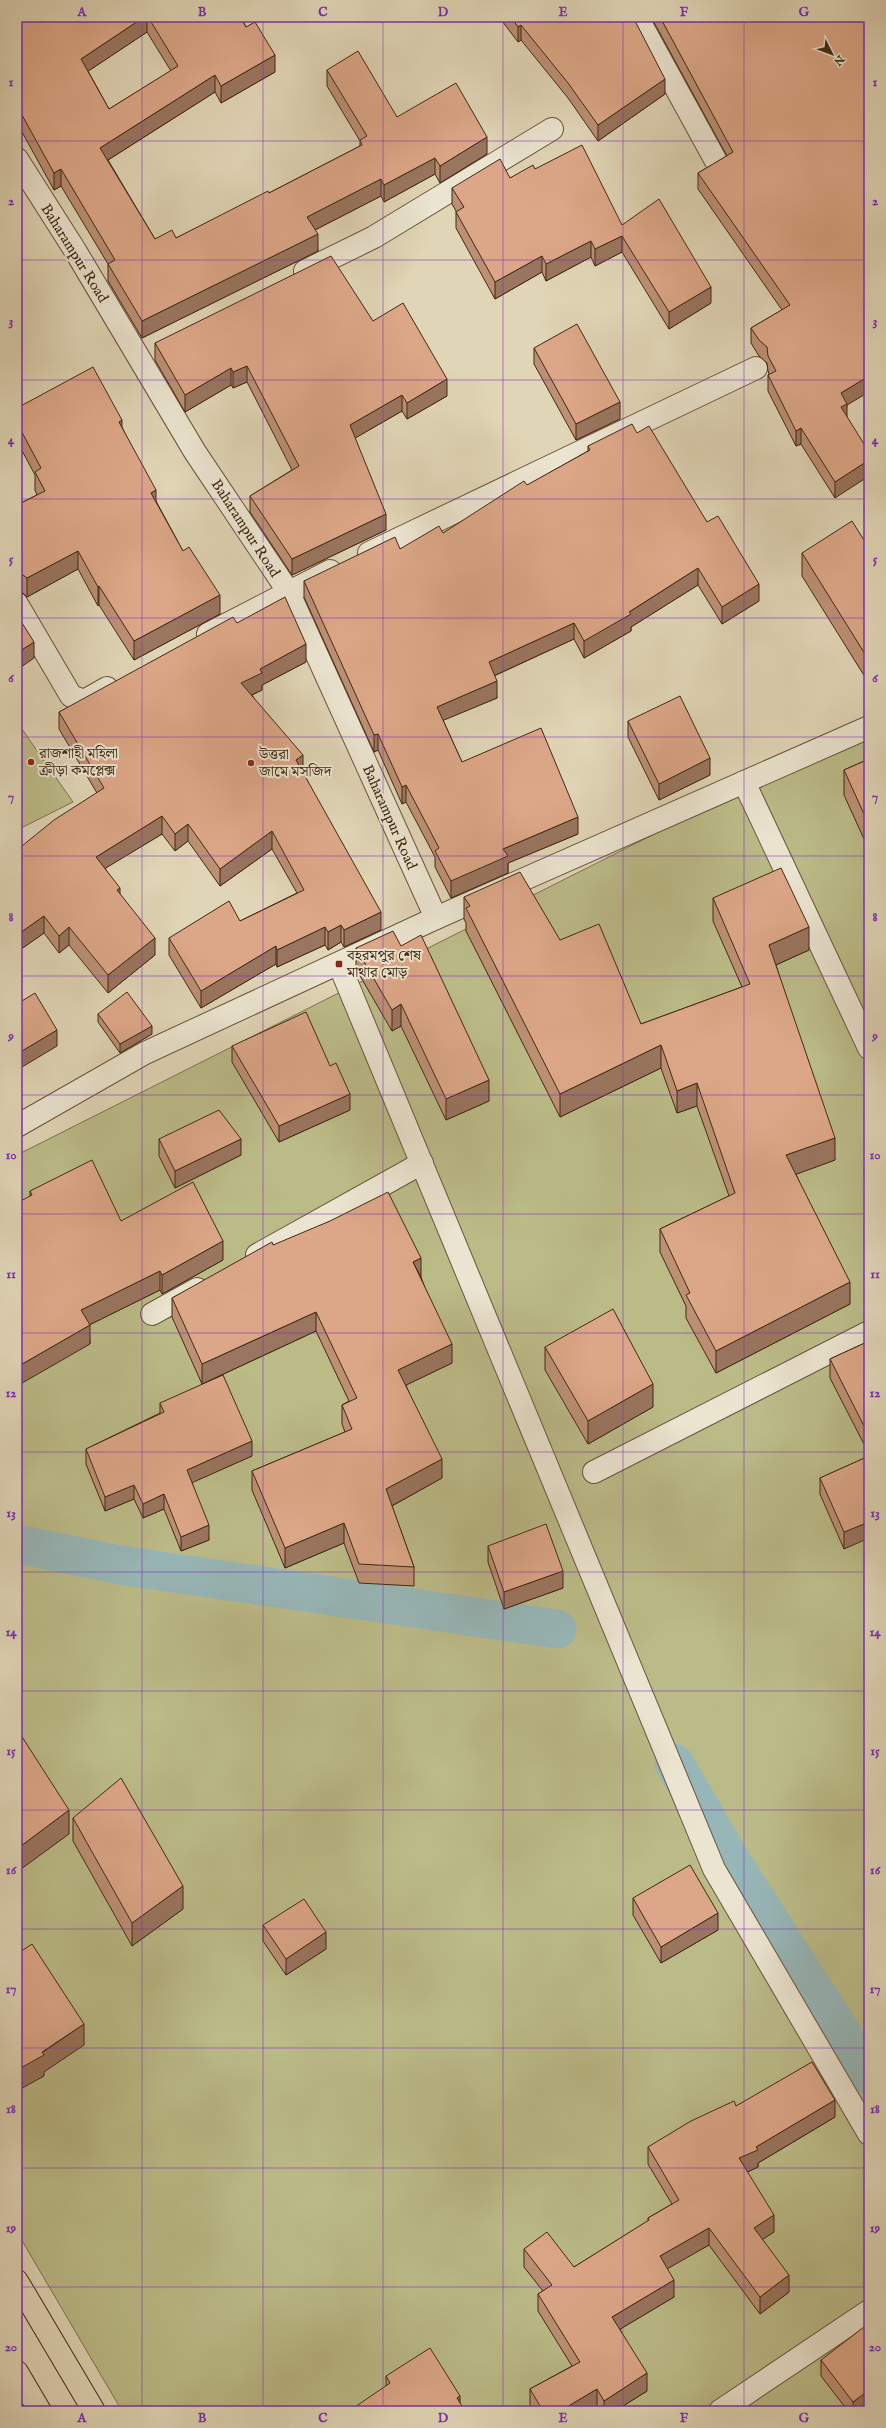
<svg xmlns="http://www.w3.org/2000/svg" width="886" height="2428" font-family="'IM FELL English','Noto Serif Bengali',serif">
<rect width="100%" height="100%" fill="#e0d5b6"/>
<filter id="stains"><feTurbulence type="fractalNoise" baseFrequency=".005" numOctaves="4"/><feColorMatrix values="0 0 0 0 .2 0 0 0 0 .09 0 0 0 0 .02 0 0 0 .5 -.17"/></filter>
<radialGradient id="worn" r=".72"><stop offset=".6" stop-color="#630" stop-opacity="0"/><stop offset="1" stop-color="#630" stop-opacity=".3"/></radialGradient>
<!-- green -->
<g fill="#bb8" stroke="#7e724d">
<path d="M17,722L73,802L17,830Z"/>
<path d="M869,726V2411H122L17,2232V1155Z"/>
</g>
<g fill="none" stroke-linecap="round" stroke-linejoin="round">
<!-- canal -->
<g stroke="#97b6b7" stroke-width="39">
<path d="M17,1544L120,1565L557,1629"/>
<path d="M674,1763L733,1864L869,2076"/>
</g>
<!-- street casing -->
<g stroke="#69553b" stroke-width="24">
<g id="street">
<path d="M637,17L717,163"/>
<path d="M17,159L76,252L195,452L288,591L436,918"/>
<path d="M305,271L374,237L552,129"/>
<path d="M369,553L756,368"/>
<path d="M17,604L71,696L84,701L107,688"/>
<path d="M208,634L330,571"/>
<path d="M744,782L869,1048"/>
<path d="M339,964L714,1869L869,2134"/>
<path d="M17,1126L145,1053L436,918L869,727"/>
<path d="M257,1255L422,1163"/>
<path d="M152,1314L197,1289"/>
<path d="M594,1472L869,1332"/>
<path d="M720,2411L869,2311"/>
</g>
</g>
<!-- primary casing -->
<g stroke="#412a12" stroke-width="24">
<g id="primary">
<path d="M17,2281L94,2411"/>
<path d="M17,2372L40,2411"/>
</g>
</g>
<!-- street -->
<use href="#street" stroke="#ebe4d0" stroke-width="22"/>
<!-- primary -->
<use href="#primary" stroke="#e0d5b6" stroke-width="22"/>
</g>
<!-- wall -->
<g fill="#bd9075" stroke="#412a12" fill-rule="evenodd">
<path d="M17,17H240L275,72L221,103L215,92L108,160L155,239L176,238L269,193L360,146V141L327,86V70L397,117L487,154L440,183L435,174L384,202L381,196L315,230L318,251L142,338L108,281V264L61,186L54,190L17,123ZM147,32L171,71L109,109L88,71Z"/>
<path d="M499,17H633L665,94L598,141L568,98L521,40L518,42Z"/>
<path d="M651,17H869L847,405L835,498L801,444L796,446L768,391V375L769,374L768,371L767,363L759,356L751,343V328L782,310L698,189V173L727,156Z"/>
<path d="M535,169L622,225L711,303L669,329L622,252L595,266L591,257L546,281L542,272L495,299L456,228V211L452,204V188L510,178Z"/>
<path d="M373,321L447,396L407,419L402,411L355,438L386,530L292,575L250,512V496L292,470L247,382L233,388L231,385L185,412L155,360V343Z"/>
<path d="M534,348L620,419L576,440L534,364Z"/>
<path d="M17,408L122,427L156,501L183,551L220,614L134,660L99,605L98,606L78,569L27,597L23,593H17V505L37,495L35,490V475L17,441Z"/>
<path d="M637,433L707,522L759,601L722,624L698,585L631,627V631L584,658L574,639L494,676L497,698L443,720L462,762L578,834L508,863V873L451,898L435,867V857L406,802L402,804L378,750L374,752L304,597V581L400,549L443,533L588,451V446Z"/>
<path d="M869,548V674L865,677L802,576V553Z"/>
<path d="M237,623L306,662L262,685V690L252,695L303,772L381,930L344,947L341,942L328,950L325,945L277,967L276,964L201,1008L169,955V938L240,921L297,893L272,849L220,886L188,841L175,851L162,834L105,868L155,955L108,993L69,945L59,953L44,933L17,952L97,793L59,729V712Z"/>
<path d="M628,721L710,775L659,800L628,737Z"/>
<path d="M869,759V850L844,795V770Z"/>
<path d="M464,897L560,940L641,1024L742,987L713,921V898L809,950L776,965L835,1160L796,1174L850,1304L716,1373L686,1318V1306L660,1252V1229L729,1196L697,1106L677,1113L661,1068L560,1117L466,931V923L464,919Z"/>
<path d="M401,946L489,1101L446,1120L401,1026L392,1031L356,969V948Z"/>
<path d="M98,1014L152,1034L120,1053L98,1022Z"/>
<path d="M232,1046L350,1110L279,1142L232,1062Z"/>
<path d="M159,1139L241,1155L175,1188L159,1156Z"/>
<path d="M30,1191L121,1221L223,1260L162,1294L160,1290L89,1325L90,1344L30,1196Z"/>
<path d="M273,1245L421,1277L452,1363L406,1385L442,1478L392,1506L414,1567V1586L359,1583L344,1543L285,1568L252,1490V1471L345,1432L342,1424V1405L349,1401L316,1331L202,1384L172,1317V1298Z"/>
<path d="M869,1341V1454L830,1378V1359Z"/>
<path d="M545,1347L653,1407L588,1444L545,1370Z"/>
<path d="M160,1403L252,1456L192,1482L209,1540L181,1551L164,1509L143,1518L134,1499L105,1511L86,1464V1449L160,1413Z"/>
<path d="M869,1456L844,1549L820,1494V1478Z"/>
<path d="M488,1546L563,1588L504,1609L488,1562Z"/>
<path d="M73,1818L183,1909L132,1946L73,1841Z"/>
<path d="M633,1898L718,1930L661,1963L633,1915Z"/>
<path d="M263,1925L326,1949L286,1975L263,1941Z"/>
<path d="M736,2106L835,2117L758,2163V2167L747,2172L774,2232L762,2239L789,2292L760,2314L709,2245L667,2268L674,2297L620,2329L647,2391L615,2411H600L597,2406L589,2411H533L530,2406V2389L572,2366L538,2311V2294L543,2291L524,2267V2249L574,2267L648,2221V2218L672,2204L648,2164V2147Z"/>
<path d="M821,2360L862,2411H848L821,2376Z"/>
<path d="M386,2376L460,2403L386,2386Z"/>
</g>
<!-- shaded-wall -->
<g fill="#9a755f" stroke="#412a12">
<path d="M144,17H147V32L81,76V59Z"/>
<path d="M521,25V40L518,42V27Z"/>
<path d="M275,55V72L221,103V86Z"/>
<path d="M215,75V92L100,165V148Z"/>
<path d="M665,79V94L598,141V125Z"/>
<path d="M487,137V154L440,183V166Z"/>
<path d="M435,158V174L384,202V185Z"/>
<path d="M61,169V186L54,190V173Z"/>
<path d="M381,179V196L307,234V217Z"/>
<path d="M318,234V251L142,338V321Z"/>
<path d="M622,236V252L595,266V249Z"/>
<path d="M591,241V257L546,281V264Z"/>
<path d="M542,256V272L495,299V282Z"/>
<path d="M711,287V303L669,329V312Z"/>
<path d="M247,366V382L233,388V372Z"/>
<path d="M231,368V385L185,412V395Z"/>
<path d="M869,376V392L847,405V420L841,423V393Z"/>
<path d="M447,379V396L407,419V403Z"/>
<path d="M402,395V411L350,441V425Z"/>
<path d="M620,402V419L576,440V424Z"/>
<path d="M122,420V438L119,422Z"/>
<path d="M801,428V444L796,446V431Z"/>
<path d="M869,460V476L835,498V482Z"/>
<path d="M156,490V509L151,493Z"/>
<path d="M386,514V530L292,575V559Z"/>
<path d="M78,551V569L27,597V578Z"/>
<path d="M698,568V585L631,627V631L584,658V641Z"/>
<path d="M759,584V601L722,624V607Z"/>
<path d="M99,586V605L98,606V587Z"/>
<path d="M220,595V614L134,660V641Z"/>
<path d="M574,623V639L489,678V662Z"/>
<path d="M34,642V658L17,670V653Z"/>
<path d="M306,644V662L262,685V690L241,700V683L260,669Z"/>
<path d="M869,651V674L865,677V654Z"/>
<path d="M497,681V698L437,723V707Z"/>
<path d="M378,734V750L374,752V735Z"/>
<path d="M303,755V772L296,760Z"/>
<path d="M710,758V775L659,800V784Z"/>
<path d="M406,785V802L402,804V787Z"/>
<path d="M162,816V834L96,874V857Z"/>
<path d="M578,817V834L508,863V873L451,898V881L503,849Z"/>
<path d="M188,824V841L175,851V834Z"/>
<path d="M272,831V849L220,886V869Z"/>
<path d="M120,888V905L117,890Z"/>
<path d="M381,912V930L344,947V930Z"/>
<path d="M44,916V933L17,952V935Z"/>
<path d="M341,925V942L328,950V932Z"/>
<path d="M69,927V945L59,953V936Z"/>
<path d="M325,927V945L277,967V950Z"/>
<path d="M809,927V950L769,968V945Z"/>
<path d="M155,938V955L108,993V975Z"/>
<path d="M276,946V964L201,1008V991Z"/>
<path d="M401,1004V1026L392,1031V1010Z"/>
<path d="M152,1026V1034L120,1053V1044Z"/>
<path d="M57,1030V1046L17,1070V1054Z"/>
<path d="M661,1045V1068L560,1117V1094Z"/>
<path d="M489,1080V1101L446,1120V1099Z"/>
<path d="M697,1083V1106L677,1113V1091Z"/>
<path d="M350,1094V1110L279,1142V1126Z"/>
<path d="M835,1138V1160L786,1178V1155Z"/>
<path d="M241,1139V1155L175,1188V1171Z"/>
<path d="M223,1241V1260L162,1294V1275Z"/>
<path d="M421,1258V1277L413,1262Z"/>
<path d="M160,1271V1290L81,1329V1310Z"/>
<path d="M850,1282V1304L716,1373V1351Z"/>
<path d="M316,1312V1331L202,1384V1364Z"/>
<path d="M90,1325V1344L17,1386V1367Z"/>
<path d="M452,1344V1363L398,1389V1370Z"/>
<path d="M653,1384V1407L588,1444V1421Z"/>
<path d="M252,1441V1456L187,1485V1470Z"/>
<path d="M442,1459V1478L386,1509V1489Z"/>
<path d="M134,1485V1499L105,1511V1497Z"/>
<path d="M164,1494V1509L143,1518V1504Z"/>
<path d="M869,1522V1538L844,1549V1532Z"/>
<path d="M344,1523V1543L285,1568V1548Z"/>
<path d="M209,1525V1540L181,1551V1537Z"/>
<path d="M563,1571V1588L504,1609V1592Z"/>
<path d="M69,1810V1834L17,1872V1849Z"/>
<path d="M183,1886V1909L132,1946V1923Z"/>
<path d="M718,1913V1930L661,1963V1947Z"/>
<path d="M326,1932V1949L286,1975V1959Z"/>
<path d="M84,2024V2045L44,2072V2076L17,2091V2070Z"/>
<path d="M835,2100V2117L758,2163V2167L739,2176V2158L756,2147Z"/>
<path d="M774,2215V2232L754,2245V2228Z"/>
<path d="M709,2228V2245L660,2273V2256Z"/>
<path d="M789,2275V2292L760,2314V2297Z"/>
<path d="M674,2280V2297L612,2334V2317Z"/>
<path d="M647,2373V2391L615,2411H604V2401Z"/>
<path d="M597,2389V2406L589,2411H560Z"/>
<path d="M869,2390V2406L862,2411H853V2402Z"/>
<path d="M460,2396V2411L457,2398Z"/>
</g>
<!-- building -->
<g fill="#dca788" stroke="#412a12">
<path d="M17,17H144L81,59L109,109L178,66L148,17H240L246,27L255,22L275,55L221,86L215,75L100,148L155,239L172,230L176,238L268,191L269,193L362,145L360,140L367,136L327,70L358,51L397,117L456,83L487,137L440,166L435,158L384,185L381,179L307,217L318,234L142,321L108,264L115,260L61,169L54,173L17,106Z"/>
<path d="M511,17H633L665,79L598,125L568,83L521,25L518,27Z"/>
<path d="M660,17H869V308L868,309L869,311V376L841,393L847,404L841,407L869,452V460L835,482L801,428L796,431L768,375L776,371L768,356L767,347L759,340L751,328L790,305L698,173L733,152Z"/>
<path d="M582,145L622,225L659,199L711,287L669,312L622,236L595,249L591,241L546,264L542,256L495,282L456,212L464,207L452,188L500,159L510,178L533,165L535,169Z"/>
<path d="M331,256L373,321L403,303L447,379L407,403L402,395L350,425L386,514L292,559L250,496L299,466L247,366L233,372L231,368L185,395L155,343Z"/>
<path d="M577,324L620,402L576,424L534,348Z"/>
<path d="M93,367L122,420L119,422L156,490L151,493L183,551L189,547L220,595L134,641L99,586L98,587L78,551L27,578L23,575L17,574V505L45,491L35,472L41,468L17,423V408Z"/>
<path d="M632,424L637,433L649,426L707,522L718,516L759,584L722,607L698,568L629,612L631,614L584,641L574,623L489,662L497,681L437,707L462,762L541,728L578,817L503,849L508,856L451,881L435,851L439,848L406,785L402,787L378,734L374,735L304,581L395,537L400,549L439,526L443,533L524,481L527,485L590,450L588,446Z"/>
<path d="M852,521L869,548V651L865,654L802,553Z"/>
<path d="M285,597L306,644L260,669L262,673L241,683L303,755L296,760L381,912L344,930L341,925L328,932L325,927L277,950L276,946L201,991L169,938L229,901L240,921L304,890L272,831L220,869L188,824L175,834L162,816L96,857L120,888L117,890L155,938L108,975L69,927L59,936L44,916L17,935V850L54,820L104,788L59,712L233,617L237,623Z"/>
<path d="M17,615L34,642L17,653Z"/>
<path d="M680,696L710,758L659,784L628,721Z"/>
<path d="M869,759V825L844,770Z"/>
<path d="M781,868L809,927L769,945L835,1138L786,1155L850,1282L716,1351L686,1295L690,1293L660,1229L735,1193L697,1083L677,1091L661,1045L560,1094L466,908L470,906L464,897L520,872L560,940L599,924L641,1024L750,984L713,898Z"/>
<path d="M393,931L401,946L421,935L489,1080L446,1099L401,1004L392,1010L356,948Z"/>
<path d="M127,992L152,1026L120,1044L98,1014Z"/>
<path d="M35,993L57,1030L17,1054V1004Z"/>
<path d="M306,1012L330,1066L336,1063L350,1094L279,1126L232,1046Z"/>
<path d="M219,1110L241,1139L175,1171L159,1139Z"/>
<path d="M92,1160L121,1221L193,1182L223,1241L162,1275L160,1271L81,1310L90,1325L17,1367V1203L32,1195L30,1191Z"/>
<path d="M388,1192L421,1258L413,1262L452,1344L398,1370L442,1459L386,1489L414,1567L359,1564L344,1523L285,1548L252,1471L352,1429L342,1405L357,1398L316,1312L202,1364L172,1298L272,1242L273,1245L330,1221Z"/>
<path d="M613,1309L653,1384L588,1421L545,1347Z"/>
<path d="M869,1341V1436L830,1359Z"/>
<path d="M223,1375L252,1441L187,1470L209,1525L181,1537L164,1494L143,1504L134,1485L105,1497L86,1449L164,1412L160,1403Z"/>
<path d="M869,1456V1522L844,1532L820,1478Z"/>
<path d="M546,1524L563,1571L504,1592L488,1546Z"/>
<path d="M17,1729L69,1810L17,1849Z"/>
<path d="M121,1778L183,1886L132,1923L73,1818Z"/>
<path d="M690,1865L718,1913L661,1947L633,1898Z"/>
<path d="M304,1899L326,1932L286,1959L263,1925Z"/>
<path d="M32,1944L84,2024L42,2052L44,2055L17,2070V1954Z"/>
<path d="M812,2062L835,2100L756,2147L758,2150L739,2158L774,2215L754,2228L789,2275L760,2297L709,2228L660,2256L674,2280L612,2317L647,2373L604,2401L597,2389L560,2411H543L530,2389L580,2362L538,2294L552,2285L524,2249L547,2232L574,2267L649,2220L648,2218L679,2200L648,2147L691,2121L734,2101L736,2106Z"/>
<path d="M869,2323V2390L853,2402L821,2360Z"/>
<path d="M430,2348L460,2396L457,2398L465,2411H349L390,2383L386,2376Z"/>
</g>
<!-- grid -->
<path fill="none" stroke="#7b2cbf" stroke-width="1" stroke-opacity="0.55" d="M142,17V2411M263,17V2411M383,17V2411M503,17V2411M623,17V2411M744,17V2411M17,141H869M17,260H869M17,380H869M17,499H869M17,618H869M17,737H869M17,856H869M17,976H869M17,1095H869M17,1214H869M17,1333H869M17,1452H869M17,1572H869M17,1691H869M17,1810H869M17,1929H869M17,2048H869M17,2168H869M17,2287H869"/>
<!-- markers -->
<g fill="#8f2418" stroke="#ebe4d0" stroke-width="1.5">
<circle cx="31" cy="762" r="4"/>
<circle cx="251" cy="763" r="4"/>
<rect x="335" y="960" width="8" height="8" rx="2"/>
</g>
<g text-anchor="middle" stroke-width="4" stroke-linejoin="round" paint-order="stroke">
<!-- street labels -->
<g font-size="15" fill="#412a12" stroke="#ebe4d0">
<text transform="translate(75 253) rotate(58)" y="5">Baharampur Road</text>
<text transform="translate(246 528) rotate(57)" y="5">Baharampur Road</text>
<text transform="translate(390 817) rotate(66)" y="5">Baharampur Road</text>
</g>
<!-- poi labels -->
<g font-size="15" fill="#412a12" stroke="#ebe4d0" text-anchor="start">
<text x="39" y="758">রাজশাহী মহিলা<tspan x="39" dy="17">ক্রীড়া কমপ্লেক্স</tspan></text>
<text x="259" y="759">উত্তরা<tspan x="259" dy="17">জামে মসজিদ</tspan></text>
<text x="347" y="960">বহরমপুর শেষ<tspan x="347" dy="17">মাথার মোড়</tspan></text>
</g>
</g>
<!-- margin -->
<rect width="886" height="2428" fill="none" stroke="#e0d5b6" stroke-width="44"/>
<!-- north arrow -->
<g transform="translate(832 54) rotate(132)" stroke="#ebe4d0" stroke-width="3" paint-order="stroke">
<path d="M0-3L7 15L0 10L-7 15Z" fill="#412a12"/>
<text y="-6" font-size="11" font-weight="bold" text-anchor="middle" fill="#412a12">N</text>
</g>
<rect x="22" y="22" width="842" height="2384" fill="none" stroke="#7b2cbf" stroke-width="1.5"/>
<g font-size="13" text-anchor="middle" font-weight="bold" fill="#7b2cbf">
<text x="82" y="16">A</text>
<text x="202" y="16">B</text>
<text x="323" y="16">C</text>
<text x="443" y="16">D</text>
<text x="563" y="16">E</text>
<text x="684" y="16">F</text>
<text x="804" y="16">G</text>
<text x="11" y="86">1</text>
<text x="875" y="86">1</text>
<text x="11" y="205">2</text>
<text x="875" y="205">2</text>
<text x="11" y="325">3</text>
<text x="875" y="325">3</text>
<text x="11" y="444">4</text>
<text x="875" y="444">4</text>
<text x="11" y="563">5</text>
<text x="875" y="563">5</text>
<text x="11" y="682">6</text>
<text x="875" y="682">6</text>
<text x="11" y="801">7</text>
<text x="875" y="801">7</text>
<text x="11" y="921">8</text>
<text x="875" y="921">8</text>
<text x="11" y="1040">9</text>
<text x="875" y="1040">9</text>
<text x="11" y="1159">10</text>
<text x="875" y="1159">10</text>
<text x="11" y="1278">11</text>
<text x="875" y="1278">11</text>
<text x="11" y="1397">12</text>
<text x="875" y="1397">12</text>
<text x="11" y="1517">13</text>
<text x="875" y="1517">13</text>
<text x="11" y="1636">14</text>
<text x="875" y="1636">14</text>
<text x="11" y="1755">15</text>
<text x="875" y="1755">15</text>
<text x="11" y="1874">16</text>
<text x="875" y="1874">16</text>
<text x="11" y="1993">17</text>
<text x="875" y="1993">17</text>
<text x="11" y="2113">18</text>
<text x="875" y="2113">18</text>
<text x="11" y="2232">19</text>
<text x="875" y="2232">19</text>
<text x="11" y="2351">20</text>
<text x="875" y="2351">20</text>
<text x="82" y="2422">A</text>
<text x="202" y="2422">B</text>
<text x="323" y="2422">C</text>
<text x="443" y="2422">D</text>
<text x="563" y="2422">E</text>
<text x="684" y="2422">F</text>
<text x="804" y="2422">G</text>
</g>
<rect width="100%" height="100%" filter="url(#stains)"/>
<rect width="100%" height="100%" fill="url(#worn)"/>
</svg>
